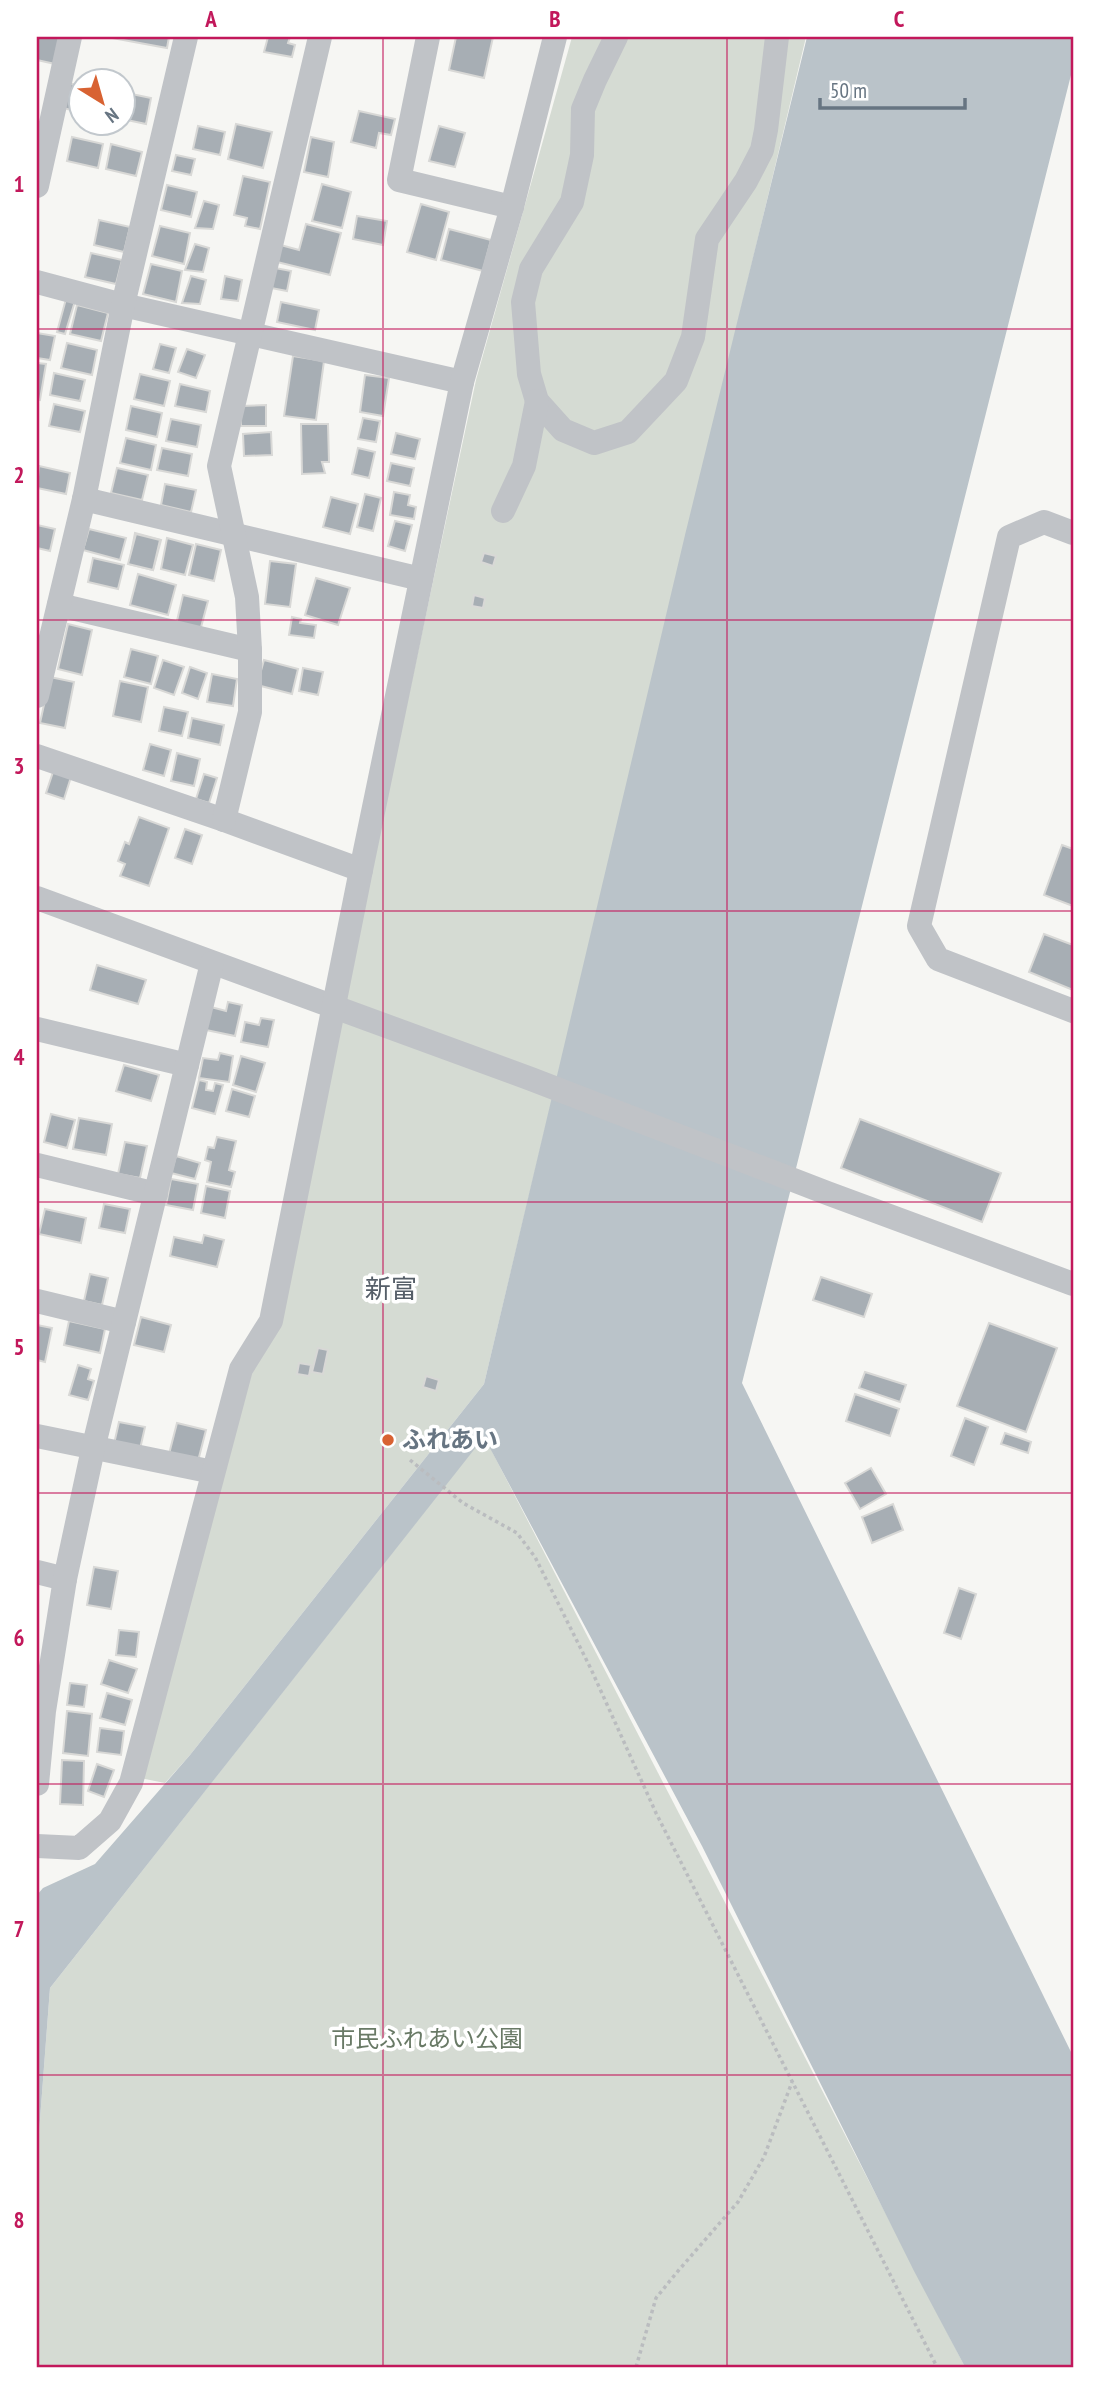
<svg xmlns="http://www.w3.org/2000/svg" width="1110" height="2404" font-family="'PT Sans Narrow','Noto Sans JP',sans-serif">
<rect width="100%" height="100%" fill="#f6f6f3"/>
<!-- green -->
<g fill="#d5dbd3">
<path d="M572,37H806L484,1384L190,1755L165,1783L140,1778L247,1371L275,1322L476,380Z"/>
<path d="M484,1436L965,2367H37V2159L50,1988Z"/>
</g>
<!-- water -->
<path fill="#bac3c9" d="M807,37H1073V67L742,1383L1073,2056V2367H965L914,2271L702,1846L484,1437L50,1988L37,2159V1895L43,1888L95,1864L190,1755L484,1384L685,535Z"/>
<!-- building -->
<g fill="#a7aeb4" stroke="#d8d8d6" stroke-width="2">
<path d="M37,37H61L55,64L37,60Z"/>
<path d="M107,37H169L167,48Z"/>
<path d="M268,37H290L288,43L295,45L292,57L264,52Z"/>
<path d="M456,37H493L484,78L449,70Z"/>
<path d="M68,83L80,86V112L63,108Z"/>
<path d="M122,92L151,98L146,124L122,119Z"/>
<path d="M359,111L395,119L391,135L379,133L376,148L351,142Z"/>
<path d="M236,124L272,132L263,168L228,159Z"/>
<path d="M198,126L225,132L220,155L193,149Z"/>
<path d="M439,126L465,133L455,167L429,161Z"/>
<path d="M72,137L103,144L98,168L67,161Z"/>
<path d="M311,137L334,142L328,177L304,172Z"/>
<path d="M111,144L142,152L136,176L106,169Z"/>
<path d="M176,155L195,159L191,175L172,171Z"/>
<path d="M243,176L270,182L260,229L245,226L247,218L234,215Z"/>
<path d="M322,184L351,192L342,228L312,221Z"/>
<path d="M167,185L197,192L191,217L161,210Z"/>
<path d="M204,201L219,205L213,229L195,228Z"/>
<path d="M421,204L449,212L436,260L407,252Z"/>
<path d="M357,216L387,221L383,245L353,239Z"/>
<path d="M99,220L130,227L124,252L94,245Z"/>
<path d="M306,224L341,233L330,275L273,261L277,244L299,250Z"/>
<path d="M160,226L190,233L184,264L152,256Z"/>
<path d="M449,229L491,240L483,271L441,260Z"/>
<path d="M195,244L209,248L203,272L185,270Z"/>
<path d="M91,253L122,260L116,284L85,277Z"/>
<path d="M151,264L182,271L176,302L143,294Z"/>
<path d="M270,267L291,271L287,291L266,287Z"/>
<path d="M191,276L206,280L200,304L182,303Z"/>
<path d="M225,276L242,280L238,301L221,299Z"/>
<path d="M66,299L75,301L65,334L57,332Z"/>
<path d="M281,302L319,310L315,330L277,322Z"/>
<path d="M77,305L108,313L101,341L70,334Z"/>
<path d="M37,333L55,336L50,360L37,358Z"/>
<path d="M67,343L97,350L92,375L61,368Z"/>
<path d="M160,344L176,348L169,373L153,369Z"/>
<path d="M187,349L205,355L196,378L178,372Z"/>
<path d="M293,356L324,361L316,420L284,416Z"/>
<path d="M37,363L46,364L40,400L37,399Z"/>
<path d="M54,373L85,380L80,401L50,395Z"/>
<path d="M140,374L170,381L164,406L134,399Z"/>
<path d="M365,375L389,378L383,416L360,412Z"/>
<path d="M180,384L210,391L206,412L175,406Z"/>
<path d="M54,404L85,411L80,432L49,426Z"/>
<path d="M266,405V426H241L240,406Z"/>
<path d="M131,406L162,413L157,437L126,430Z"/>
<path d="M363,418L380,421L376,442L358,439Z"/>
<path d="M171,419L201,425L197,447L166,441Z"/>
<path d="M301,424H328L329,462H322L325,473L302,474Z"/>
<path d="M271,432L272,455L244,456L243,434Z"/>
<path d="M396,433L420,439L415,459L391,454Z"/>
<path d="M126,438L156,445L151,470L120,463Z"/>
<path d="M162,448L192,454L188,476L157,470Z"/>
<path d="M358,448L375,452L369,478L352,474Z"/>
<path d="M391,463L414,468L410,486L387,481Z"/>
<path d="M39,466L70,473L66,494L37,488Z"/>
<path d="M117,468L148,475L142,500L111,493Z"/>
<path d="M165,484L196,490L191,512L161,505Z"/>
<path d="M394,492L410,495L408,505L416,507L414,519L390,515Z"/>
<path d="M365,494L381,498L373,531L357,527Z"/>
<path d="M331,497L358,504L350,534L323,527Z"/>
<path d="M395,521L412,525L405,551L388,546Z"/>
<path d="M37,525L55,529L50,551L37,548Z"/>
<path d="M89,529L126,538L120,560L83,550Z"/>
<path d="M135,533L161,540L153,570L129,564Z"/>
<path d="M136,534L160,540L153,570L128,564Z"/>
<path d="M167,538L193,545L185,575L161,569Z"/>
<path d="M196,544L221,550L214,581L189,575Z"/>
<path d="M484,553L496,556L493,566L481,562Z"/>
<path d="M93,558L124,565L118,589L88,582Z"/>
<path d="M270,561L296,564L290,607L265,604Z"/>
<path d="M138,574L176,585L168,615L130,605Z"/>
<path d="M316,578L350,588L338,625L305,615Z"/>
<path d="M183,595L208,601L200,631L176,625Z"/>
<path d="M474,595L485,598L483,608L472,606Z"/>
<path d="M292,617L301,619L300,623L316,625L314,638L289,635Z"/>
<path d="M68,624L92,630L82,675L58,669Z"/>
<path d="M131,649L158,656L151,684L124,677Z"/>
<path d="M163,660L184,667L174,695L154,688Z"/>
<path d="M264,660L298,669L292,694L257,685Z"/>
<path d="M190,667L207,673L198,699L182,693Z"/>
<path d="M303,668L323,672L318,695L299,691Z"/>
<path d="M212,674L237,679L233,706L207,702Z"/>
<path d="M50,677L74,682L65,728L40,723Z"/>
<path d="M120,681L148,687L141,722L113,716Z"/>
<path d="M164,707L188,712L182,736L159,731Z"/>
<path d="M192,718L224,725L220,745L188,738Z"/>
<path d="M150,744L171,750L164,776L143,770Z"/>
<path d="M177,753L200,759L194,786L171,781Z"/>
<path d="M53,772L71,777L64,799L46,793Z"/>
<path d="M204,774L217,778L209,803L196,799Z"/>
<path d="M139,817L169,828L149,886L120,876L125,864L118,861L125,842L129,844Z"/>
<path d="M185,829L202,835L192,864L175,858Z"/>
<path d="M1062,845L1073,849V906L1044,895Z"/>
<path d="M1044,934L1073,945V990L1029,972Z"/>
<path d="M97,965L146,980L138,1004L90,990Z"/>
<path d="M228,1002L242,1005L235,1036L206,1030L211,1007L226,1011Z"/>
<path d="M261,1018L274,1020L268,1047L241,1042L245,1022L259,1025Z"/>
<path d="M220,1053L233,1056L229,1082L199,1078L203,1058L218,1060Z"/>
<path d="M241,1056L265,1063L256,1092L233,1085Z"/>
<path d="M124,1065L159,1075L151,1101L116,1091Z"/>
<path d="M199,1080L207,1082L206,1090L213,1091L215,1083L223,1085L215,1114L192,1108Z"/>
<path d="M232,1089L255,1096L249,1117L226,1111Z"/>
<path d="M51,1114L75,1120L67,1148L44,1142Z"/>
<path d="M79,1118L112,1124L106,1155L73,1149Z"/>
<path d="M860,1119L1001,1173L982,1222L841,1168Z"/>
<path d="M217,1137L236,1141L229,1170L235,1172L231,1187L207,1182L211,1162L205,1160L208,1147L214,1148Z"/>
<path d="M125,1142L147,1146L140,1178L118,1174Z"/>
<path d="M176,1156L200,1163L195,1179L171,1173Z"/>
<path d="M171,1179L198,1184L193,1210L166,1205Z"/>
<path d="M206,1186L230,1191L225,1218L201,1213Z"/>
<path d="M104,1204L130,1209L125,1233L99,1228Z"/>
<path d="M45,1209L86,1218L81,1243L39,1234Z"/>
<path d="M204,1235L224,1240L217,1267L170,1256L174,1237L202,1243Z"/>
<path d="M90,1274L108,1278L102,1305L84,1301Z"/>
<path d="M821,1277L872,1294L864,1317L813,1300Z"/>
<path d="M141,1317L171,1325L164,1352L134,1345Z"/>
<path d="M69,1321L105,1329L100,1353L64,1345Z"/>
<path d="M989,1323L1057,1348L1026,1432L957,1406Z"/>
<path d="M37,1325L52,1328L45,1362L37,1360Z"/>
<path d="M318,1348L328,1350L323,1374L312,1372Z"/>
<path d="M299,1363L311,1365L309,1376L297,1374Z"/>
<path d="M78,1365L91,1369L88,1379L94,1381L88,1400L69,1395Z"/>
<path d="M865,1372L906,1385L900,1402L859,1388Z"/>
<path d="M426,1376L439,1380L436,1391L423,1387Z"/>
<path d="M855,1394L899,1409L890,1436L846,1421Z"/>
<path d="M965,1418L988,1427L974,1465L951,1456Z"/>
<path d="M119,1422L145,1427L140,1449L114,1444Z"/>
<path d="M177,1423L206,1430L198,1461L169,1454Z"/>
<path d="M1005,1433L1031,1442L1028,1453L1001,1444Z"/>
<path d="M871,1468L886,1494L860,1509L845,1483Z"/>
<path d="M893,1504L903,1530L872,1543L862,1517Z"/>
<path d="M94,1567L118,1571L111,1609L87,1605Z"/>
<path d="M959,1588L976,1594L961,1639L944,1633Z"/>
<path d="M119,1630L139,1632L136,1657L116,1655Z"/>
<path d="M109,1660L137,1669L128,1693L101,1684Z"/>
<path d="M70,1683L87,1685L84,1707L67,1705Z"/>
<path d="M107,1693L132,1700L125,1725L100,1718Z"/>
<path d="M67,1711L92,1714L88,1756L63,1753Z"/>
<path d="M100,1728L124,1731L121,1755L97,1752Z"/>
<path d="M62,1760L84,1761L83,1805L60,1804Z"/>
<path d="M97,1764L114,1770L104,1797L88,1791Z"/>
</g>
<g fill="none" stroke-linecap="round" stroke-linejoin="round">
<!-- path -->
<g stroke="#babcbf" stroke-width="3.5" stroke-dasharray="3.5 3.5" stroke-linecap="butt">
<path d="M410,1460L463,1503L517,1533L535,1557L591,1669L656,1813L937,2367"/>
<path d="M636,2367L656,2298L678,2271L738,2202L764,2157L792,2082"/>
</g>
<!-- minor -->
<g stroke="#c0c3c7" stroke-width="24">
<path d="M428,37L399,180L512,207"/>
<path d="M616,37L595,80L583,109L582,155L572,202L531,269L523,302L529,374L537,401L563,430L594,443L628,432L676,381L693,337L707,239L746,181L762,150L766,130L777,37"/>
<path d="M37,186L70,37"/>
<path d="M37,282L123,305L462,382"/>
<path d="M84,499L421,579"/>
<path d="M503,511L524,466L537,401"/>
<path d="M1073,533L1044,522L1009,537L919,926L938,959L1073,1011"/>
<path d="M59,605L250,650"/>
<path d="M37,696L84,499L123,305L186,37"/>
<path d="M37,756L224,820L361,870"/>
<path d="M224,820L250,712V650L247,597L219,466L320,37"/>
<path d="M37,898L531,1079L827,1193L1073,1284"/>
<path d="M37,1029L187,1065"/>
<path d="M37,1165L156,1194"/>
<path d="M37,1301L124,1322"/>
<path d="M37,1436L213,1472"/>
<path d="M37,1572L65,1579"/>
<path d="M37,1784L44,1711L65,1579L93,1449L212,963"/>
<path d="M37,1846L79,1848L110,1821L131,1783L241,1369L271,1321L361,870L462,382L512,207L555,37"/>
</g>
</g>
<!-- grid -->
<path fill="none" stroke="#c2185b" stroke-width="2" stroke-opacity="0.55" d="M383,37V2367M727,37V2367M37,329H1073M37,620H1073M37,911H1073M37,1202H1073M37,1493H1073M37,1784H1073M37,2075H1073"/>
<!-- markers -->
<circle fill="#d86232" stroke="#fff" stroke-width="2.5" cx="388" cy="1440" r="7"/>
<g text-anchor="middle" stroke-width="7" stroke-linejoin="round" paint-order="stroke">
<!-- poi labels -->
<g font-size="24" font-weight="bold" fill="#677582" stroke="#fff" text-anchor="start">
<text x="402" y="1448">ふれあい</text>
</g>
<!-- park labels -->
<g font-size="24" fill="#697a66" stroke="#fff">
<text x="427" y="2047">市民ふれあい公園</text>
</g>
<!-- neighbourhood labels -->
<g font-size="26" fill="#555e68" stroke="#fff">
<text x="391" y="1298">新富</text>
</g>
</g>
<!-- border -->
<rect width="1110" height="2404" fill="none" stroke="#ffffff" stroke-width="77"/>
<!-- north arrow -->
<g transform="translate(102 102) rotate(143)"><circle r="33" fill="#ffffff" stroke="#c2c8cd" stroke-width="2"/>
<path d="M0-5L12 26L0 18L-12 26Z" fill="#d86232"/>
<text y="-10" font-size="19" font-weight="bold" text-anchor="middle" fill="#677582">N</text>
</g>
<!-- scale -->
<path d="M820 98v10h145v-10" fill="none" stroke="#677582" stroke-width="3.5"/>
<text x="830" y="98" font-size="21" fill="#677582" stroke="#ffffff" stroke-width="5" paint-order="stroke">50 m</text>
<rect x="38" y="38" width="1034" height="2328" fill="none" stroke="#c2185b" stroke-width="2.5"/>
<g font-size="23" text-anchor="middle" font-weight="bold" fill="#c2185b">
<text x="211" y="27">A</text>
<text x="555" y="27">B</text>
<text x="899" y="27">C</text>
<text x="19" y="192">1</text>
<text x="19" y="483">2</text>
<text x="19" y="774">3</text>
<text x="19" y="1065">4</text>
<text x="19" y="1355">5</text>
<text x="19" y="1646">6</text>
<text x="19" y="1937">7</text>
<text x="19" y="2228">8</text>
</g>
</svg>
